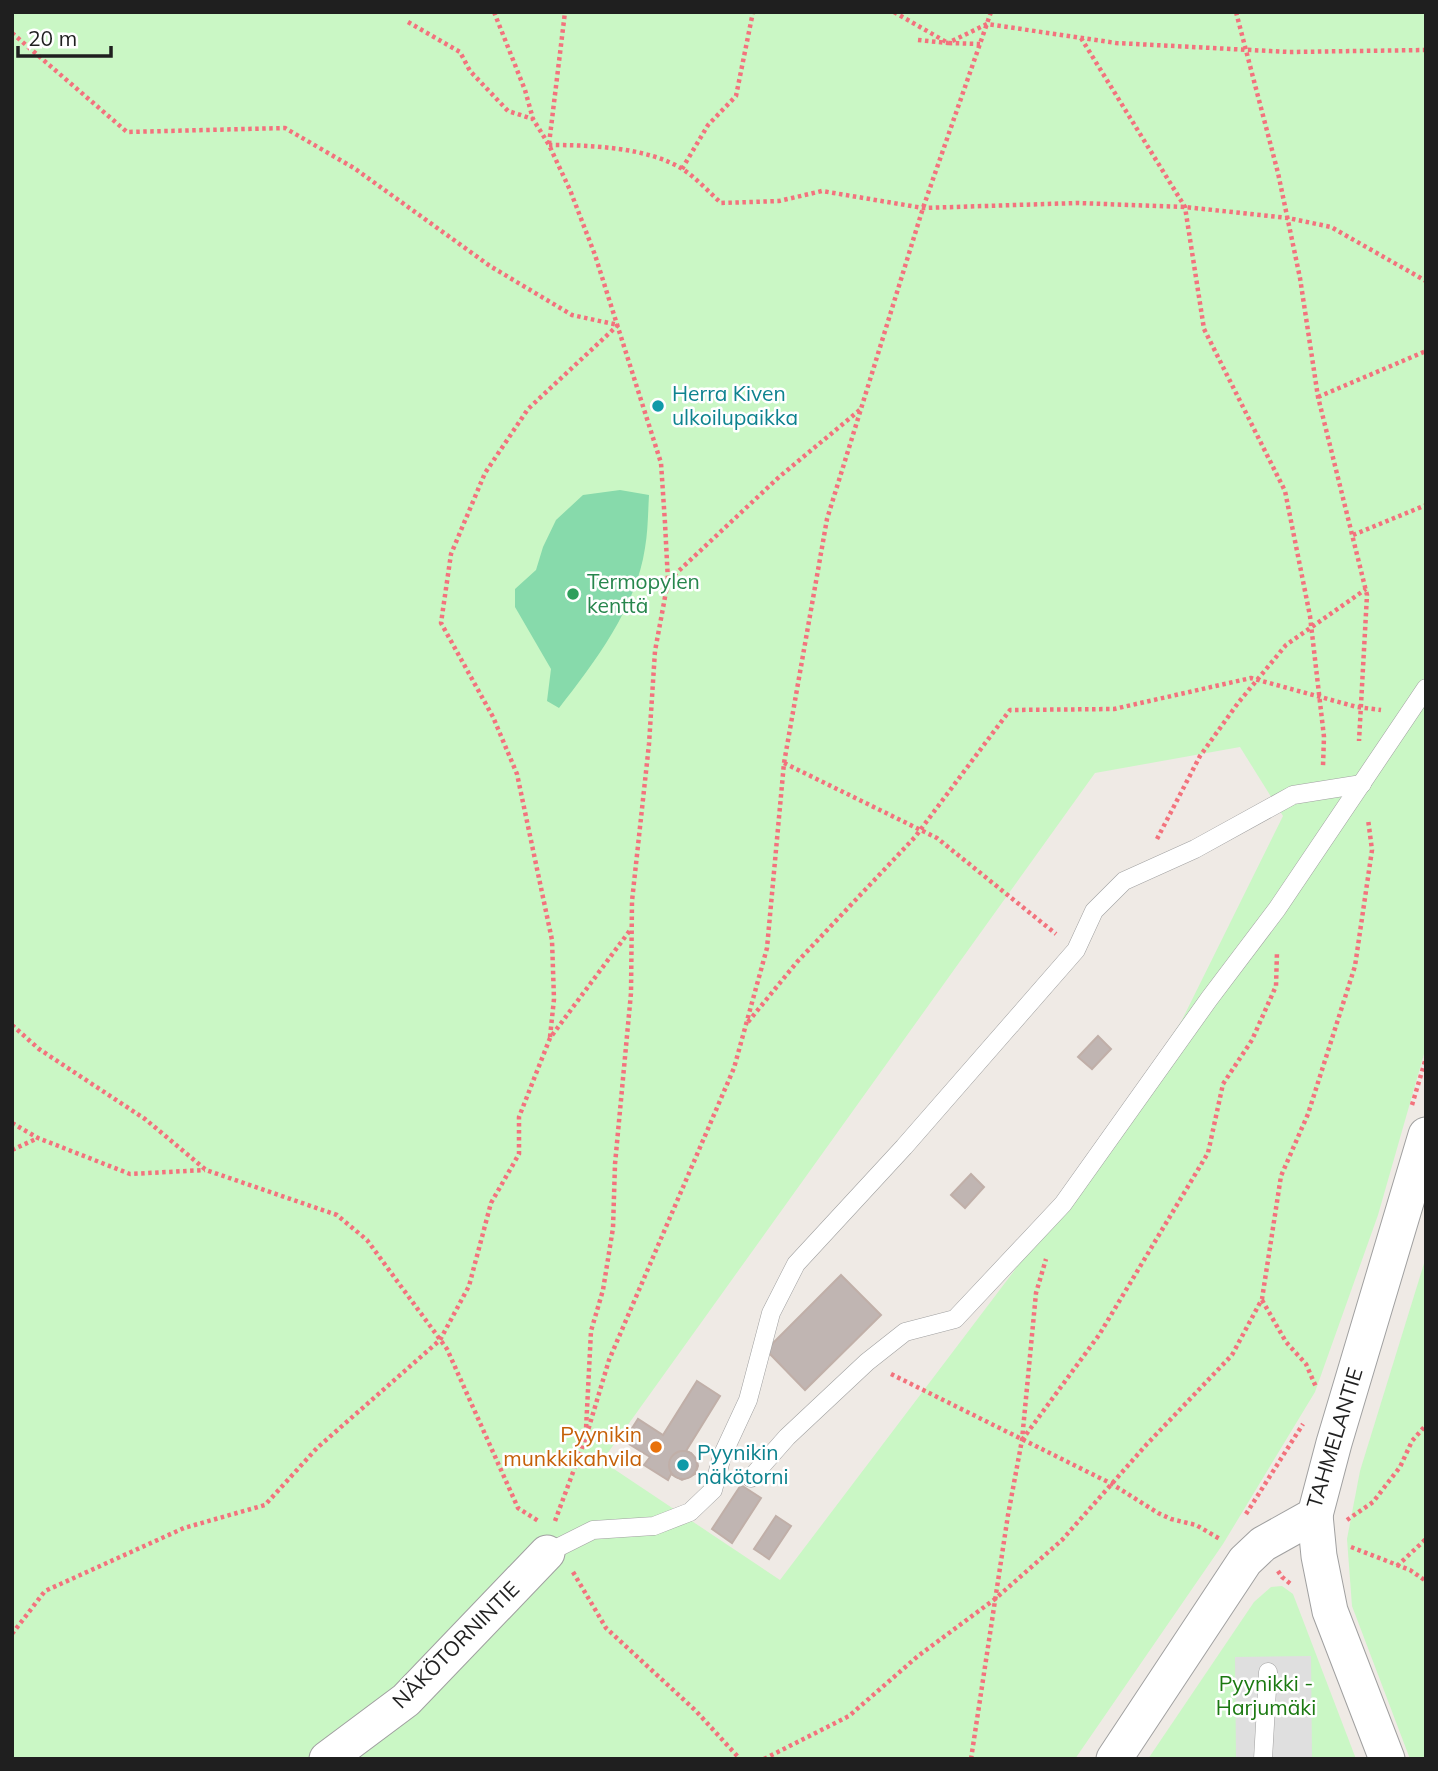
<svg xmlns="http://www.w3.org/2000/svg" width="1438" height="1771" font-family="Mulish,sans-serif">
<rect width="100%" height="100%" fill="#efeae5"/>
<!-- park -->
<g fill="#caf7c5" fill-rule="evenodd">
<path d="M12,12H1426V1047L1378,1215L1315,1392L1223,1544L1075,1759H12ZM1240,747L1283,816L1181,1022L1014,1271L780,1580L602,1461L1095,773Z"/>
<path d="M1426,1257V1759H1410L1352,1606L1347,1539L1360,1471Z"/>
<path d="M1282,1586L1293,1594L1356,1759H1148L1254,1602L1271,1587Z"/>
</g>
<!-- pitch -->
<path fill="#87daab" d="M620,490L649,495C648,512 648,531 645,548C636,608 595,662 559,708L547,701L551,669L515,607V589L536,570L543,547L556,520L583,495Z"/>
<!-- parking -->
<path fill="#dfdfdf" d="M1311,1656L1312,1759H1236L1235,1657Z"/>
<!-- building -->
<g fill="#c0b5b2" stroke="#c0afa8" stroke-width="2">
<path d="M1098,1036L1111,1049L1092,1069L1078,1057Z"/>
<path d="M971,1174L984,1187L965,1208L951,1195Z"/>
<path d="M841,1275L881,1315L805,1390L766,1350Z"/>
<path d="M697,1381L720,1396L686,1451L691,1453L697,1460L698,1466L695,1474L682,1480L671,1474L668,1480L644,1465L650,1457L624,1441L638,1419L663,1435Z"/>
<circle cx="683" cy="1465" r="14"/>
<path d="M741,1485L761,1498L732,1543L712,1529Z"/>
<path d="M776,1516L791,1526L769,1559L754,1549Z"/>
</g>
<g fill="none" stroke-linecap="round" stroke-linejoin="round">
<!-- service casing -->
<g stroke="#a0a0a0" stroke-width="19">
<g id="service">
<path d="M751,1478L787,1437L867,1362L905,1332L955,1319L1063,1204L1209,999L1277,909L1426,688"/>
<path d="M547,1553L593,1530L654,1526L690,1512L713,1490L722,1456L748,1400L771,1313L796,1264L904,1147L1076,950L1094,911L1124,881L1195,849L1293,795L1362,784"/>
<path d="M1263,1759L1268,1672"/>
</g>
</g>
<!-- minor casing -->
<g stroke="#a0a0a0" stroke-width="37">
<g id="minor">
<path d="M1315,1515L1319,1556L1330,1611L1387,1759"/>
<path d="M327,1759L406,1700L547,1553"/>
<path d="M1114,1759L1245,1561L1263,1544L1315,1515L1334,1443L1426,1135"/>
</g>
</g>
<!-- path -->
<g stroke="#f3727d" stroke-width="4.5" stroke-dasharray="3.5 3.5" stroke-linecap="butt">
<path d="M494,12L525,90L533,119L549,145L570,190L595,255L661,463L665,523L668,581L655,651L649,744L632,901L631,993L615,1164L613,1228L603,1290L591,1331L586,1429"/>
<path d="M894,12L948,43L980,44"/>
<path d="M1236,12L1278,173L1300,278L1318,397L1367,595L1359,741"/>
<path d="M408,22L460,52L470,71L508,111L533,119"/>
<path d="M12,33L127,132L285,128L354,168L490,266L572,315L618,325"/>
<path d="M1081,38L1185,207L1204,329L1285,491L1310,616L1324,737L1323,766"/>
<path d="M918,40L948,43L987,24L1116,43L1289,52L1426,50"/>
<path d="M549,144L565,12"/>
<path d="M549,145C589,145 649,147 684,170C697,179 709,192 721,203L779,201L822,191L923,208L1077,203L1185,207L1288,218L1331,227L1426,281"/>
<path d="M682,169L708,125L736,96L753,12"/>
<path d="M1318,397L1426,351"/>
<path d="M1353,535L1426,505"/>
<path d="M669,580L779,477L861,409"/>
<path d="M784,763L937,838L1056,934"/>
<path d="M1157,839L1200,756L1238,703L1286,645L1366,589"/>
<path d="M748,1022L797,962L915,837L1010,710L1114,709L1251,678L1357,707L1381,710"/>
<path d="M12,1025L39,1049L145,1119L206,1170L337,1215L367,1240L447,1349L518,1508L540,1522"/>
<path d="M550,1037L554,999L552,940L517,774L493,717L441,623L451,554L485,473L528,409L618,325"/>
<path d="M1412,1105L1426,1058"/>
<path d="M12,1123L38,1138L130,1174L205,1170"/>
<path d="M12,1150L38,1138"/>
<path d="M1262,1300L1286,1342L1306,1364L1316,1387"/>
<path d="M891,1374L1112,1484L1158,1513L1171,1519L1196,1525L1220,1539"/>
<path d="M1022,1440L1099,1335L1208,1153L1223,1084L1252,1040L1276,986L1277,952"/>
<path d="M1246,1514L1303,1424"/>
<path d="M1347,1520L1373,1502L1400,1467L1412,1441L1426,1425"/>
<path d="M555,1521L586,1437L609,1360L734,1068L767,948L784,763L827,519L923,208L991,12"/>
<path d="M1351,1547L1410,1570L1426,1581"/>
<path d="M1397,1566L1426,1539"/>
<path d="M1278,1571L1282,1577L1292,1585"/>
<path d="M573,1572L606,1628L696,1711L740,1759"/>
<path d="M12,1634L45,1591L184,1528L265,1505L317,1448L440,1340L469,1286L491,1203L519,1154V1117L550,1038L631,929"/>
<path d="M764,1759L849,1716L918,1656L995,1599L1062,1540L1147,1444L1232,1355L1262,1299L1281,1176L1308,1114L1355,966L1372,850L1368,819"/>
<path d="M971,1759L1008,1515L1022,1440L1036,1293L1046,1259"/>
</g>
<!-- service -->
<use href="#service" stroke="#fff" stroke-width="18"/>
<!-- minor -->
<use href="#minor" stroke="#fff" stroke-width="35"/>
</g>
<!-- markers -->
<g fill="#0f9aa8" stroke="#fff" stroke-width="2.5">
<circle cx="658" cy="406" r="7"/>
<circle cx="683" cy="1465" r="7"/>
</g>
<circle fill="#2e9e5b" stroke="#fff" stroke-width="2.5" cx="573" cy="594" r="7"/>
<circle fill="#e8710a" stroke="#fff" stroke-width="2.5" cx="656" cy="1447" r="7"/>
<g text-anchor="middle" stroke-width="5" stroke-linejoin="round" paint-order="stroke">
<!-- culture labels -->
<g font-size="21" fill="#0d838f" stroke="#fff" text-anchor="start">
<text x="672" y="401">Herra Kiven<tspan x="672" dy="24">ulkoilupaikka</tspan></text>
<text x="697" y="1460">Pyynikin<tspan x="697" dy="24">näkötorni</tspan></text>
</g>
<!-- leisure labels -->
<g font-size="21" fill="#27864d" stroke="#fff" text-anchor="start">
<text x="587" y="589">Termopylen<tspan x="587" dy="24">kenttä</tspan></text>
</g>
<!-- food labels -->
<g font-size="21" fill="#c56008" stroke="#fff" text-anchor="end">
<text x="642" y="1442">Pyynikin<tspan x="642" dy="24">munkkikahvila</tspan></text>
</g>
<!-- street labels -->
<g font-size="21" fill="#1f1f1f" stroke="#fff">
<text transform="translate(1335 1438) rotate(-73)" y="7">TAHMELANTIE</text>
<text transform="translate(456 1645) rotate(-45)" y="7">NÄKÖTORNINTIE</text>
</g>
<!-- park labels -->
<g font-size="21" fill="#1b7911" stroke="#fff">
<text x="1266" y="1691">Pyynikki -<tspan x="1266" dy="24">Harjumäki</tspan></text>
</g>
</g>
<!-- border -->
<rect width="1438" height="1771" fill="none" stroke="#1f1f1f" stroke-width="28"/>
<!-- scale -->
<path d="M18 46v10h93v-10" fill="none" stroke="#1f1f1f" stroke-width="3.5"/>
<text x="28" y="46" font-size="21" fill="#1f1f1f" stroke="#ffffff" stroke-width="5" paint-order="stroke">20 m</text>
</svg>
